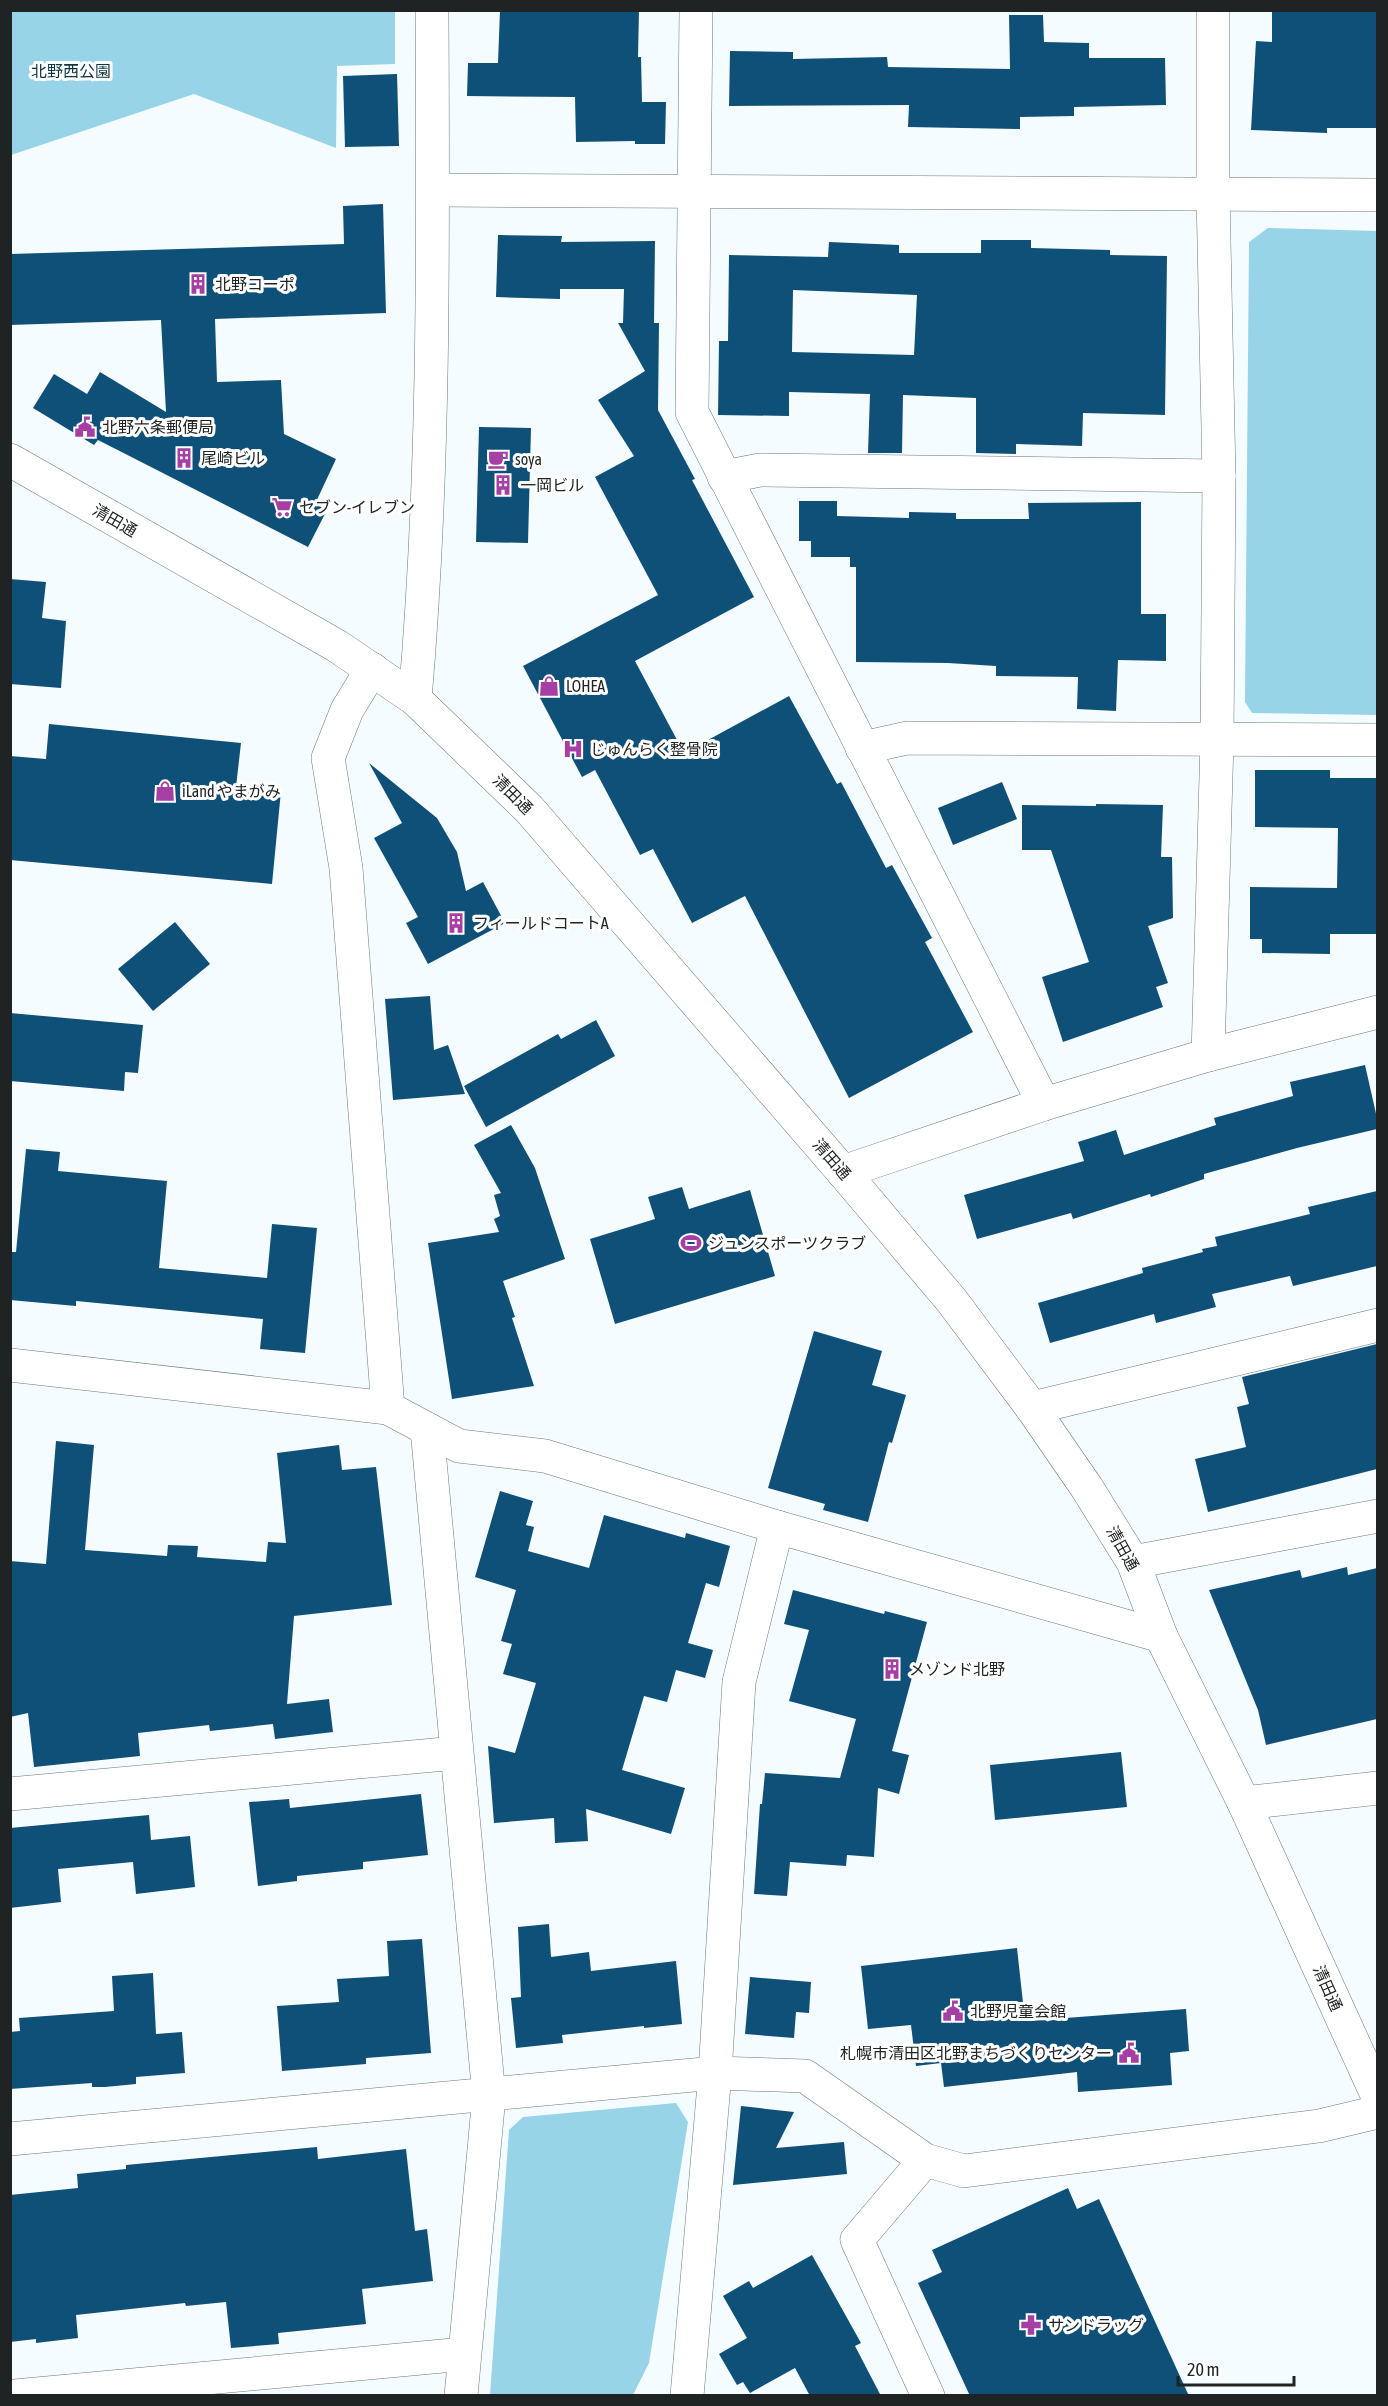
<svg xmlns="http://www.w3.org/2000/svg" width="1388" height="2406" font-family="'Asap Condensed','Noto Sans JP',sans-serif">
<rect width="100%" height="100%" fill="#f5fcff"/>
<!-- green -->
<g fill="#97d4e8">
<path d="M10,11H395V64L337,66L336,148L194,94L11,155Z"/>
<path d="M1268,228L1377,231V715L1252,713L1245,702L1249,242Z"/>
<path d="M676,2103L688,2122L649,2363L633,2395H490L509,2130L523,2117Z"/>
</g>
<!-- building -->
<g fill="#0f5078" fill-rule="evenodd">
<path d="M500,10H639L638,57H641L642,102H666L665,144H635V141L576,142L575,97L467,96L468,63H498Z"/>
<path d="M1272,10H1377V128H1327V133L1251,130L1256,41L1272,42Z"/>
<path d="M1009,15H1043L1044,42L1089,43V58H1165L1166,105L1074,107V116L1020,117V129L908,127L909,105L729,106L730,51L793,52V59L887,57L888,67L1010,69Z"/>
<path d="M397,74L399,146L345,147L343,76Z"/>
<path d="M383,204L386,313L215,319L217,382L281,380L284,434L336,459L315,504L327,510L308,547L98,440L94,445L33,408L54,374L87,394L100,372L166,412L161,320L10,325V254L344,244L343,206Z"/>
<path d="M498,235L562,236L561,242L655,241L654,323H659L658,410L695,479L692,480L754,597L635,661L684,753L789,696L837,784L841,782L886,868L892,865L932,938L925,942L973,1032L849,1098L745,896L692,923L653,849L640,855L595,770L582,777L523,666L658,595L595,477L634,456L598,400L645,371L618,323H623L624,289H560V299L496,297Z"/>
<path d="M981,240H1031V248L1110,250V255L1167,256L1165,415L1083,413L1082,446L1016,444V454L976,453V398L903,395L902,453H868L870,394L789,392V416L718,415L719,341H728L729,255L828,257L829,242L899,245V253H981ZM793,290L917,295L914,355L792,352Z"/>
<path d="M479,427L531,428L528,543L476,542Z"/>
<path d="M799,501H837V516L909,518V512L956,513V519H1029L1028,503L1141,502V614H1166V661L1118,660L1116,711L1077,709L1078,677L996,676V666L948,663L856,662V567H850V557H811V541H799Z"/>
<path d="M10,579L46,582L42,618L66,621L61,688L10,684Z"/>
<path d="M49,724L241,743L236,787L281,791L272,884L10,860V756L46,759Z"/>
<path d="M369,763L437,818L457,852L466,891L483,882L505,923L428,964L406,923L418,917L374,838L402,823Z"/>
<path d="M1255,770H1330V778H1377V934H1330V954L1262,953V939H1250V887L1337,888L1338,828L1255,827Z"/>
<path d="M1002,782L1017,819L953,845L938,808Z"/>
<path d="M1096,804L1163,805L1161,857H1172L1173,918L1148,926L1168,983L1156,987L1163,1007L1063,1042L1042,977L1089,962L1051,850H1022V805L1096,806Z"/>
<path d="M175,922L210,964L153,1011L118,969Z"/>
<path d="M430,996L434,1050L448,1045L465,1094L393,1100L385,999Z"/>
<path d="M10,1013L143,1025L138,1073L125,1072L124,1091L10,1081Z"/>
<path d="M596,1020L615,1056L486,1127L464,1086L558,1034L561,1039Z"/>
<path d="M1365,1065L1377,1118V1129L1297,1148L1204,1174V1179L1151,1197L1150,1194L1073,1219L1071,1213L977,1239L964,1195L1084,1161L1078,1142L1116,1130L1124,1155L1216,1125L1214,1118L1293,1096L1290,1082Z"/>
<path d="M511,1125L535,1168L565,1259L503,1281L515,1317L512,1318L534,1386L452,1399L428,1243L499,1232L494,1219L500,1216L494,1195L501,1193L474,1145Z"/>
<path d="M26,1149L60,1152L58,1171L167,1181L159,1268L267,1278L272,1224L317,1228L305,1353L260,1349L263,1319L76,1301V1306L10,1300L12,1252H16Z"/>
<path d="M682,1187L689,1209L750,1190L775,1276L615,1324L590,1239L655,1219L648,1197Z"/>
<path d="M1377,1191V1266L1293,1286L1290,1276L1212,1294L1216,1307L1156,1323L1154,1314L1050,1343L1038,1303L1143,1273L1142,1268L1203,1252L1202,1249L1217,1246L1215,1237L1310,1214L1308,1207Z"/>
<path d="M814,1331L882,1351L872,1385L906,1395L892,1443L889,1442L868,1522L823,1510L825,1504L768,1488Z"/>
<path d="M1377,1344V1469L1208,1512L1195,1459L1246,1447L1237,1407L1249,1404L1242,1377Z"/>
<path d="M56,1441L94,1445L85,1550L167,1556L168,1545L198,1546L197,1557L266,1562L268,1542L286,1543L277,1453L339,1445L342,1470L376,1467L392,1605L294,1616L287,1704L329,1699L333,1732L275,1739L273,1724L210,1731L209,1725L138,1733L140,1756L34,1767L28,1713L10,1717V1561L46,1564Z"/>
<path d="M500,1491L533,1501L526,1525L534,1527L528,1551L589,1568L604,1515L685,1538L686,1533L730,1546L719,1587L706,1583L688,1643L713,1650L705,1678L676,1670L667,1702L644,1696L622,1770L685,1788L671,1834L586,1809L588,1841L555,1843L554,1818L494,1823L488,1746L515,1753L536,1683L503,1674L512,1644L501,1641L516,1590L475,1577Z"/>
<path d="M1347,1567L1348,1575L1377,1568V1719L1266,1745L1258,1710L1209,1590L1300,1570L1302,1578Z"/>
<path d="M793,1590L884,1614L885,1611L927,1622L892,1751L909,1755L899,1794L878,1788L874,1857L847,1855L846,1866L790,1862L787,1896L754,1894L760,1804H762L765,1773L840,1778L856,1719L789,1701L809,1630L784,1624Z"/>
<path d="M1121,1752L1127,1807L995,1820L990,1765Z"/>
<path d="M421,1794L428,1855L363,1862V1869L297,1876V1881L258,1886L249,1802L289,1799L290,1808Z"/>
<path d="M149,1815L151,1840L190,1836L195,1887L136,1894L133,1862L58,1869L61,1902L10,1908V1828Z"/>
<path d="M549,1924L551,1957L589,1952L591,1971L676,1961L682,2024L644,2028V2026L562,2035L563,2043L516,2048L511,1998L521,1997L518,1927Z"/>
<path d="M422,1939L431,2053L366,2058V2064L282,2071L277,2006L339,2002L337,1979L389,1976L387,1941Z"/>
<path d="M1017,1948L1025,2021L1186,2009L1189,2051L1170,2053L1172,2085L1078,2092L1077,2072L944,2087L941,2063L916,2066L911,2025L868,2029L861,1966Z"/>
<path d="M153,1973L156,2034L182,2032L185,2073L136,2077V2084L105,2087H92V2083L10,2089V2032L20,2031L19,2018L114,2011L112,1976Z"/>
<path d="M750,1977L811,1982L809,2013L796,2012L794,2038L745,2034Z"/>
<path d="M741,2106L794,2112L776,2148L844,2142L847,2174L733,2185Z"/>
<path d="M317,2147L318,2159L406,2149L415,2231L427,2229L433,2281L362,2289L366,2324L278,2333L279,2344L231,2348L226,2302L186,2306L185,2303L76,2315L78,2338L36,2343V2339L10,2342V2195L78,2188L77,2174L126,2169V2165Z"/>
<path d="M1068,2188L1077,2209L1099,2199L1189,2396H970L918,2283L942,2272L932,2250Z"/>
<path d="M812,2255L861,2343L855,2346L881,2396H810L795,2368L750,2393L743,2382L737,2385L719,2354L747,2338L723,2296L749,2281L753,2288Z"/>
</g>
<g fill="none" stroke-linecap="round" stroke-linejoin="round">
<!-- minor casing -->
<g stroke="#6f7779" stroke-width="34">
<g id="minor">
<path d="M696,10L692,412L1044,1104"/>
<path d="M433,190L1378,195"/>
<path d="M724,477L760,470L1219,476"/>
<path d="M372,669L347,710L328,758L346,868L388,1408"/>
<path d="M415,699C435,470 433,240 432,10"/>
<path d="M862,748L907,738L1378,740"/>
<path d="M1208,1055L1217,741L1219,476L1213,194V10"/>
<path d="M843,1172L1044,1104L1208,1055L1378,1012"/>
<path d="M10,1365L388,1408L459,1446L545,1456L777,1527L1161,1636"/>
<path d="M1032,1408L1378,1325"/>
<path d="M427,1429L489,2096L461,2396"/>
<path d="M1133,1562L1378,1516"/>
<path d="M10,1794L456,1753"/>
<path d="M1244,1803L1378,1788"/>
<path d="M10,2139L715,2073L805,2076L925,2160L964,2171L1319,2126L1378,2112"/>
<path d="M925,2160L857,2240L928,2396"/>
<path d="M15,2396L464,2354"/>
<path d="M687,2396L715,2073L739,1682L777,1527"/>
</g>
</g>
<!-- tertiary casing -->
<g stroke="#6f7779" stroke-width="34">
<path id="tertiary" d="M10,460L337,646L415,699L529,809L843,1172L952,1301L1032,1408L1087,1488L1133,1562L1161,1636L1244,1803L1378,2097"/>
</g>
<!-- minor -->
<use href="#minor" stroke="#fff" stroke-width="33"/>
<!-- tertiary -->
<use href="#tertiary" stroke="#fff" stroke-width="33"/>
</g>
<!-- icons -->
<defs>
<g id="building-bare" transform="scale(1.62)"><path d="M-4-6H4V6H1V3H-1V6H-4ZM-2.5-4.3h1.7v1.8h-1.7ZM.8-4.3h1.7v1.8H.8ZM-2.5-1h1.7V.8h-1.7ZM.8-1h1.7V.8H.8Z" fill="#a63fa3" stroke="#fff" stroke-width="2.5" paint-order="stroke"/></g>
<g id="civic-bare" transform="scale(1.62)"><path d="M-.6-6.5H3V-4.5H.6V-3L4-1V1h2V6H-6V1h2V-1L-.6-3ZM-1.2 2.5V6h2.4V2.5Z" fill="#a63fa3" stroke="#fff" stroke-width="2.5" paint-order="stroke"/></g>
<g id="cafe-bare" transform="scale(1.62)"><path d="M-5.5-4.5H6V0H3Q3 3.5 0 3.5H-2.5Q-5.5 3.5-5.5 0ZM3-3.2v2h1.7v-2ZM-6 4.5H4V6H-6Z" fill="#a63fa3" stroke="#fff" stroke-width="2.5" paint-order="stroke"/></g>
<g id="supermarket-bare" transform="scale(1.62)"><path d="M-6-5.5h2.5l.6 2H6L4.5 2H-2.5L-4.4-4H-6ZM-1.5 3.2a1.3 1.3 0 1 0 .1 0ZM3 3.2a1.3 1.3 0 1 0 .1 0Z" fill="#a63fa3" stroke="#fff" stroke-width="2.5" paint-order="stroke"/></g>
<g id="shop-bare" transform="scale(1.62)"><path d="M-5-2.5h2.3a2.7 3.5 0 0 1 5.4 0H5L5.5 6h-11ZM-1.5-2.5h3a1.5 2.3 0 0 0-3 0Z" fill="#a63fa3" stroke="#fff" stroke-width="2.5" paint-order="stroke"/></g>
<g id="hospital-bare" transform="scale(1.62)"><path d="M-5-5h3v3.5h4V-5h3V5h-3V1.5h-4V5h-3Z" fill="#a63fa3" stroke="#fff" stroke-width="2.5" paint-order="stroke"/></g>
<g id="stadium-bare" transform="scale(1.62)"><path d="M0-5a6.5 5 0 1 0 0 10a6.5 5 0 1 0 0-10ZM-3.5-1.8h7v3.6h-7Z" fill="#a63fa3" stroke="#fff" stroke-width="2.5" paint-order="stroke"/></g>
<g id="pharmacy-bare" transform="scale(1.62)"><path d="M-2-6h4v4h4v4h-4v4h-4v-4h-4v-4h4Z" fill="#a63fa3" stroke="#fff" stroke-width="2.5" paint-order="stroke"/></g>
</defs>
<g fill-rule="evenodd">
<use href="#building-bare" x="198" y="284"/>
<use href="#civic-bare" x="85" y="427"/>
<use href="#building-bare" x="184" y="458"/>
<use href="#cafe-bare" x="498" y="459"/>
<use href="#building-bare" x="503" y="485"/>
<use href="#supermarket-bare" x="282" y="507"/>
<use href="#shop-bare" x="549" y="686"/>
<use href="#hospital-bare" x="573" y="749"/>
<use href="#shop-bare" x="165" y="791"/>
<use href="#building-bare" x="456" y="923"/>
<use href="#stadium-bare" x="691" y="1243"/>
<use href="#building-bare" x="892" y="1669"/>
<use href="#civic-bare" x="953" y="2011"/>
<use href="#civic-bare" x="1129" y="2053"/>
<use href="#pharmacy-bare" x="1031" y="2325"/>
</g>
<g text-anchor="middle" stroke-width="6" stroke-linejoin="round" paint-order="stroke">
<!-- park labels -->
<g font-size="16" fill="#0e3642" stroke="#fff">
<text x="71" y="77">北野西公園</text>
</g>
<!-- poi labels -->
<g font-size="16" fill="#202324" stroke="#fff" text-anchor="start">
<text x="215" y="290">北野コーポ</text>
<text x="102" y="433">北野六条郵便局</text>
<text x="201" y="464">尾崎ビル</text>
<text x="515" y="465">soya</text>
<text x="520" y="491">一岡ビル</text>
<text x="299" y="513">セブン-イレブン</text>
<text x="566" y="692">LOHEA</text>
<text x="590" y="755">じゅんらく整骨院</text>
<text x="182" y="797">iLand やまがみ</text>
<text x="473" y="929">フィールドコートA</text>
<text x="708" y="1249">ジュンスポーツクラブ</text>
<text x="909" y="1675">メゾンド北野</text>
<text x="970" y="2017">北野児童会館</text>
<text x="1112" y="2059" text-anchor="end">札幌市清田区北野まちづくりセンター</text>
<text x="1048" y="2331">サンドラッグ</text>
</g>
<!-- street labels -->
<g font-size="16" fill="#202324" stroke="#fff">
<text transform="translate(115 520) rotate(30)" y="6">清田通</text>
<text transform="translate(513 794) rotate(45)" y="6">清田通</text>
<text transform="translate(832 1159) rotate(49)" y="6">清田通</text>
<text transform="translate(1123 1548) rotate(61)" y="6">清田通</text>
<text transform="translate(1328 1988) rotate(66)" y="6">清田通</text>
</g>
</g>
<!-- border -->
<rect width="1388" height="2406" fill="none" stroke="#202324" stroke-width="24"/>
<!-- scale -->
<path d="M1178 2376v9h116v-9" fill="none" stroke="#202324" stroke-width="3"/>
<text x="1187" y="2376" font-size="18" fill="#202324" stroke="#ffffff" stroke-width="4.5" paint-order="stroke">20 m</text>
</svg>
